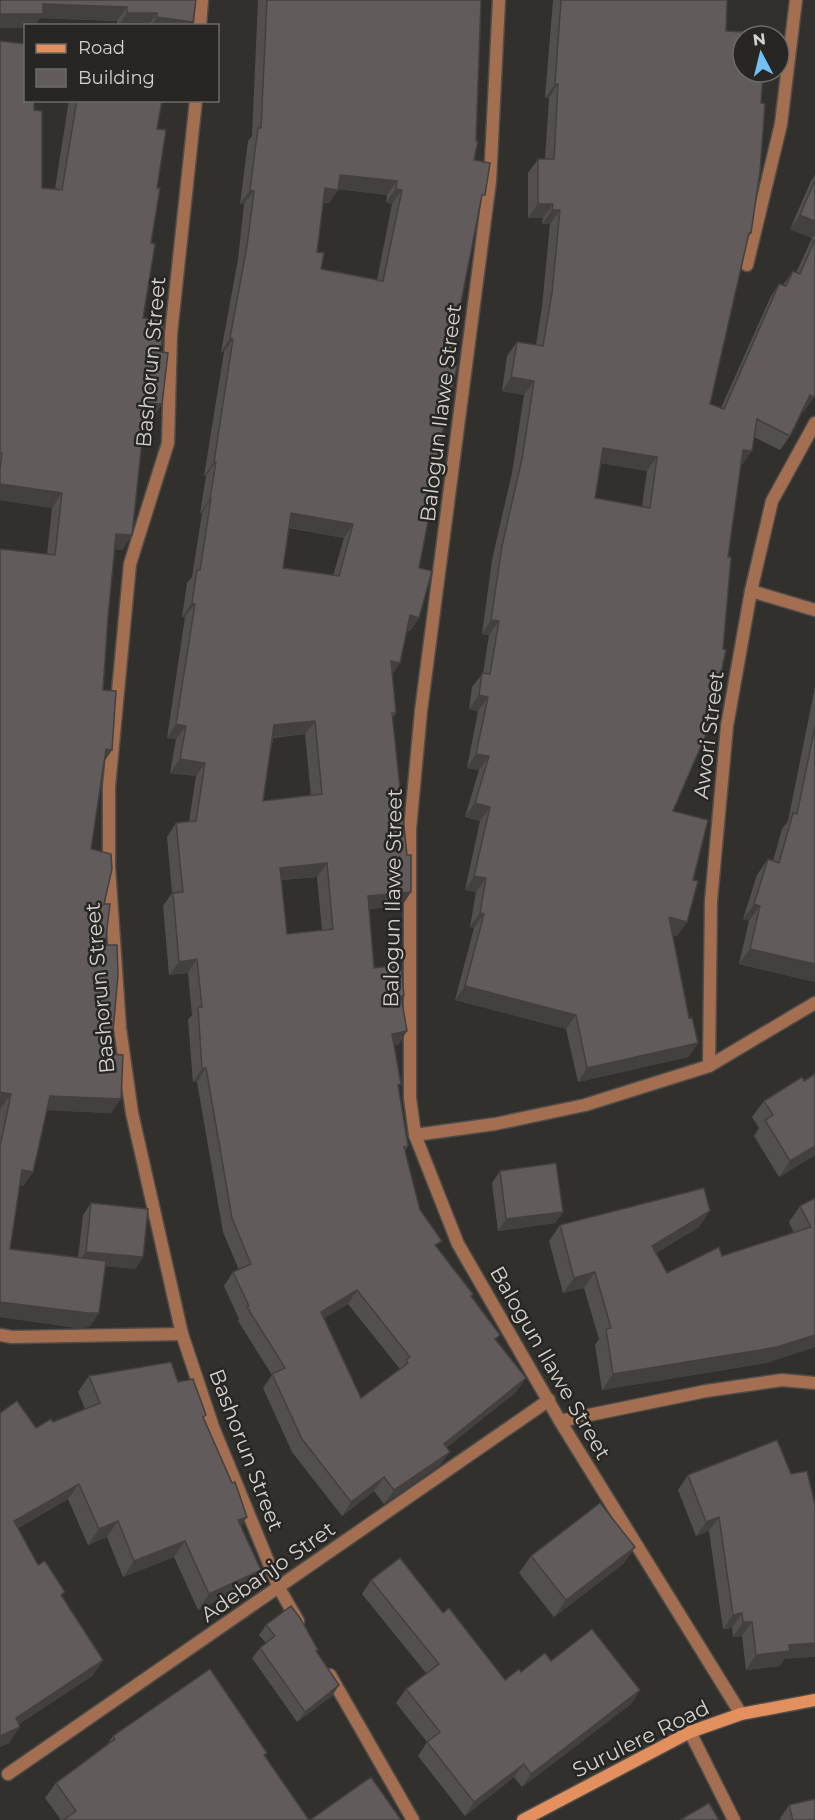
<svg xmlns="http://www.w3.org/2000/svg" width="815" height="1820" font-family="Montserrat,sans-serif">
<rect width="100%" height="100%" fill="#32302d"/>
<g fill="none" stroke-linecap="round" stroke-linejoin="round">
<!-- minor casing -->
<g stroke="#4f4d4a" stroke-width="15">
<g id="minor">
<path d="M499,0L490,181L421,711L410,829V1098L415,1135L458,1244L560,1421L741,1714"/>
<path d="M200,26L202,0"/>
<path d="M196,100L171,334L168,443L130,564L109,787V867L120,1028L132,1113L182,1334L213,1427L279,1588L298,1621"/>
<path d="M747,265L781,124L796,0"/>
<path d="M751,591L815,610"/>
<path d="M709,1066L711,901L727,726L751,591L772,501L815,423"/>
<path d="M415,1135L495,1124L585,1105L709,1066L815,1003"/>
<path d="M0,1335L12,1337L182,1334"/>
<path d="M560,1421L706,1391L782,1380L815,1383"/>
<path d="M330,1675L413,1820"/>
<path d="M690,1732L734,1820"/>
<path d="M8,1774L549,1400"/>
</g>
</g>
<!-- secondary casing -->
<g stroke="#4f4d4a" stroke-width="15">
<path id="secondary" d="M523,1820L690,1732L741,1714L815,1700"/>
</g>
<!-- minor -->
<use href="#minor" stroke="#a36f50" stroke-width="12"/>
<!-- secondary -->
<use href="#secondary" stroke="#e3905e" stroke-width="12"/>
</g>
<!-- wall -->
<g fill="#534f4e" fill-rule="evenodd">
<path d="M0,0H196L193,22L190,26H117V21L40,18Z"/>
<path d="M258,0H481L474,160L481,201L449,364L429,494L419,568V618L410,631L407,630L400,663L392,674L396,713L392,719L402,906L369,909L374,968L401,1000L407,1031L398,1045H394L398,1088L408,1146L405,1151L420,1210L437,1248L471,1297L496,1341L526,1378L516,1392L447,1447L440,1465L384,1504L374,1491L342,1516L292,1452L263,1388L272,1375L238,1321L239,1319L224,1286L233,1272L239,1270L223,1232L197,1082H193L188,1020L192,1015L188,973L169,975L163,906L172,893L167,837L176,823L189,822L196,776L170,773L176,739L167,738L185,617H182L187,583L192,577L202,513H200L206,476H204L224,352H221L238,259L244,204H240L248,141L252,136ZM338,189L387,195L386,202L392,204L377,280L321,269L317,252L323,203H329ZM289,528L344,538L333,576L283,568ZM305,734L311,796L263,801L273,738ZM317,877L322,930L287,934L281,880ZM348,1304L400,1369L361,1398L324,1318Z"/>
<path d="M553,0H727L726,31L751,233L748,237L710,404L721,408L770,298L779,284L783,285L793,271L796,273L812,238L790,229L811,181L815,175V395L804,411L803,410L790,436L780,450L754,437L741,465L673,811L693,880L687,922L677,936L673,935L689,1018L698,1043L688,1057L578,1082L566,1029L455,1000L474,928L470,927L476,892L465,890L480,821L465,817L479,770L467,768L478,711L469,709L472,687L483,673L489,635L482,634L492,560L512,473L524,395L502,391L507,356L517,342L536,345L542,307L550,224H542L543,218H528V173L538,159H545L549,98H545ZM601,463L647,471L642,506L595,498Z"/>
<path d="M0,41L42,188L55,189L69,100H162L157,129V188L143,318L161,352L162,404L152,419L144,418L132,535L122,550L115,549L108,617L103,690L112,750L104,762L91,849L104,904L111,1054V1113L46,1110L33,1172L23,1186H19L10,1249L78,1258L83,1215L91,1203L143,1257L135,1269L105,1266L99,1313L89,1327L78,1328L0,1317V1112L47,554L52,508L0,500Z"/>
<path d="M815,687V982L739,964L749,921L743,919L757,875L768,859L773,861L782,829L788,821Z"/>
<path d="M804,1081L815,1155L779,1177L754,1136L759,1128L752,1117L764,1101Z"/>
<path d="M500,1171L563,1212L555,1223L498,1231L492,1183Z"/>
<path d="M815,1198V1347L766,1363L602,1390L595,1345L599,1339L584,1288L563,1293L549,1241L560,1225L699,1227L656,1253L667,1273L794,1233L789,1222L800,1206Z"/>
<path d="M89,1376L178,1382L204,1418L247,1517L241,1526L250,1585L198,1610L174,1557L123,1577L107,1537L88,1545L68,1499L18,1528L38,1565L62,1597L103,1660L92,1676L19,1724L9,1743L0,1747V1413L36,1428L53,1422L85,1409L78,1392Z"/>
<path d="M777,1440L784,1659L780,1666L746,1670L742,1636L733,1637L732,1628L723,1629L709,1531L696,1536L678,1490L688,1475Z"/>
<path d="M635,1547L623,1564L554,1617L519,1573L531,1556Z"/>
<path d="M371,1580L443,1613L505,1680L521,1672L551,1661L640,1690L631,1704L522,1787L514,1777L465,1816L418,1756L427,1742L396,1703L406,1689L426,1673L362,1594Z"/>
<path d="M266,1625L339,1685L332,1696L297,1722L252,1658L260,1648L266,1643L259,1635Z"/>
<path d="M113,1736L265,1756L309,1820H61L45,1798L56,1783L106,1746Z"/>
<path d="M789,1805L815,1820H779Z"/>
</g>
<!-- shaded-wall -->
<g fill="#444040">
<path d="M43,4L127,7L117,21L40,18L35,26H26V28H0V14Z"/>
<path d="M127,13H157L148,26H118Z"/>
<path d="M157,17L193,22L190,26H151Z"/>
<path d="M555,84H558L549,98H545Z"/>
<path d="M340,175L397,181L387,195L330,188Z"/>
<path d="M325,188L338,190L329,203L316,202Z"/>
<path d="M396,189L402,190L392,204L386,202Z"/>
<path d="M250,190L254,191L244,204H240Z"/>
<path d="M538,204H553L543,218H528Z"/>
<path d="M552,210H560L550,224H542Z"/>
<path d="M800,215L815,221V234L812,238L790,229Z"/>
<path d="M230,338L233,339L224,352H221Z"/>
<path d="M511,377L534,381L524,395L502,391Z"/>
<path d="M810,395L814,397L804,411L800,409Z"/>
<path d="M146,403L162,404L152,419L136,417Z"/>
<path d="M603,448L657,457L647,471L593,462Z"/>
<path d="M743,450L752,451L742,465L734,464Z"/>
<path d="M214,462H216L206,476H204Z"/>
<path d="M0,484L62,493L52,508L0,500Z"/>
<path d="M210,499H211L202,513H200Z"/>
<path d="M291,513L353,524L344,538L282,526Z"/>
<path d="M116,534L132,535L122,550L106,548Z"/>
<path d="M192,603L195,604L185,617H182Z"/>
<path d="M410,615L419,618L410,631L401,629Z"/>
<path d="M491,620L499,621L489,635L482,634Z"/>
<path d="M391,661L400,663L391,677Z"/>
<path d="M479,695L488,697L478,711L469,709Z"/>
<path d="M315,721L305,734L265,738L274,725Z"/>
<path d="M176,724L186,726L176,739L167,738Z"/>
<path d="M106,749L112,750L102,764Z"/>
<path d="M476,754L489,756L479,770L467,768Z"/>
<path d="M180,759L205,763L196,776L170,773Z"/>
<path d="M475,803L490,807L480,821L465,817Z"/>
<path d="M327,863L317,877L271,881L280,868Z"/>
<path d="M474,876L486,878L476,892L465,890Z"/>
<path d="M411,892L402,906L358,910L368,896Z"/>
<path d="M754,904L760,906L749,921L743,919Z"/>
<path d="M480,913L484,914L474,928L470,927Z"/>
<path d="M669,917L687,922L677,936L660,931Z"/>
<path d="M750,949L815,964V982L739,964Z"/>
<path d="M197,959L188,973L169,975L179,962Z"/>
<path d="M465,986L576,1015L566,1029L455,1000Z"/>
<path d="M407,1031L398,1045L382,1047L392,1034Z"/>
<path d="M698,1043L688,1057L578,1082L587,1068Z"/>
<path d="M206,1068L197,1082H193L202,1069Z"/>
<path d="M0,1092L11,1094L1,1108H0Z"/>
<path d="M50,1096L121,1099L111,1113L39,1110Z"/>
<path d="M815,1146V1155L779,1177L790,1161Z"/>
<path d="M22,1170L33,1172L23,1186L11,1184Z"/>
<path d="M710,1211L699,1227L641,1262L652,1246Z"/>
<path d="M563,1212L555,1223L498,1231L506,1219Z"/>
<path d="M86,1252L143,1257L135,1269L77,1263Z"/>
<path d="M595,1272L584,1288L563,1293L574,1278Z"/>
<path d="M357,1290L348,1304L312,1326L321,1312Z"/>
<path d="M0,1302L99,1313L89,1327L78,1328L0,1317Z"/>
<path d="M815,1335V1347L766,1363L602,1390L613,1374Z"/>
<path d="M526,1378L516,1392L434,1457L444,1444Z"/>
<path d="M450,1452L440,1465L384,1504L394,1490Z"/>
<path d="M384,1477L374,1491L342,1516L351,1502Z"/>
<path d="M79,1484L68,1499L3,1536L14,1521Z"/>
<path d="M247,1517L236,1533L238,1520Z"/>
<path d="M719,1517L709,1531L696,1536L706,1522Z"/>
<path d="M118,1521L107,1537L88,1545L99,1529Z"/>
<path d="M185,1541L174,1557L123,1577L134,1561Z"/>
<path d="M635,1547L623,1564L554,1617L566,1600Z"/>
<path d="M261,1570L250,1585L198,1610L209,1594Z"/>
<path d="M742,1613L732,1628L723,1629L733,1615Z"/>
<path d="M743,1622H752L742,1636L733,1637Z"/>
<path d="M815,1643V1657L784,1659L780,1666L746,1670L756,1655L789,1645Z"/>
<path d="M103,1660L92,1676L5,1733L16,1718Z"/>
<path d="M339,1685L332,1696L297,1722L305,1712Z"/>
<path d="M640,1690L631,1704L522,1787L531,1774Z"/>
<path d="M20,1727L9,1743L0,1747V1736Z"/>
<path d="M524,1764L514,1777L465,1816L474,1802Z"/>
</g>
<!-- building -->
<g fill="#615c5b" stroke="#444040" stroke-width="1.5" fill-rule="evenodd">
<path d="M0,0H196L193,22L157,17V13H127V7L43,4V14H0Z"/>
<path d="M267,0H481L476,141H478L474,160L490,163L485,195H482L449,364L457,366L429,494L433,495L419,568L432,571L419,618L410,615L400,663L391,661L396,713H392L407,855H411V892L368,896L374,968L401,965L404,996H401L407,1031L392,1034L401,1084L398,1085L408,1146L404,1147L420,1210L442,1241L435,1245L473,1294L471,1296L500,1335L495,1339L526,1378L444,1444L450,1452L394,1490L384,1477L351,1502L302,1439L272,1374L285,1368L247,1307L249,1306L233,1272L251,1264L232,1218L206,1068L202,1069L198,1007H202L197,959L179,962L173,893L183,892L176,823L196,821L205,763L180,759L186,726L176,724L195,604L192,603L197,570H200L211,499H210L216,462H214L233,339L230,338L247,246L254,191L250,190L258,128H261ZM340,175L397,181L396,189L402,190L383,281L321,269L324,253L317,252L325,188L338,190ZM291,513L353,524L339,576L283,568ZM315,721L322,794L263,801L274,725ZM327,863L333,929L287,934L280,868ZM357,1290L410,1357L406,1360L408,1363L361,1398L321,1312Z"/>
<path d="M561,0H727L726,31L765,33V36H743V72H763L761,103L765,104L760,171L751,233H749L710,404L724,409L779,284L786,286L793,271L800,274L815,239V395L814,397L810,395L790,436L757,419L752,451L743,450L728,557H731L723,649L726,650L710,725L673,811L708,820L693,880L698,881L687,922L669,917L689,1018L692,1017L698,1043L587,1068L576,1015L465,986L484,914L480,913L486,878L474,876L490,807L475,803L489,756L476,754L488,697L479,695L482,673L490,674L499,621L491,620L502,546L522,459L534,381L511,377L517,342L543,346L552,293L560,210H552L553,204H538V159H554L558,84H555ZM603,448L657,457L650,508L595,498Z"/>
<path d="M0,41L26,44V100H34V110L42,111V188L62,190L77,100H162L157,129L166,130L157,188H160L151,243L155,244L143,318L164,320L161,352L168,353L162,404L146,403L132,535L116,534L108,617L103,690L116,691L112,750L106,749L91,849L111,854L112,869L104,904H110L105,945H117L118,975L111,1054L123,1055L121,1099L50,1096L33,1172L22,1170L10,1249L106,1261L99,1313H88L0,1302V1146L11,1094L0,1092V549L55,555L62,493L0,484V469L2,453H0Z"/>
<path d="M815,180V221L800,215Z"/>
<path d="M815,726V964L750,949L760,906L754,904L768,859L779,863L793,813L797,814Z"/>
<path d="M815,1074V1146L790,1161L765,1120L773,1115L764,1101L802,1077L804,1081Z"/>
<path d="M556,1163L563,1212L506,1219L500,1171Z"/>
<path d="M704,1188L710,1211L652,1246L667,1273L719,1247L722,1256L811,1227L800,1206L815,1198V1335L777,1347L613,1374L606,1329L611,1328L595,1272L574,1278L560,1225Z"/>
<path d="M91,1203L148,1209L143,1257L86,1252Z"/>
<path d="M171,1362L178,1382L193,1379L206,1415L203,1417L232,1483L235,1482L247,1517L238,1520L261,1570L209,1594L185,1541L134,1561L118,1521L99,1529L79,1484L14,1521L38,1565L45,1561L65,1592L61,1595L103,1660L16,1718L20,1727L0,1736V1413L17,1401L36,1428L51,1419L53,1422L100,1403L89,1376Z"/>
<path d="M777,1440L791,1474L807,1471L815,1505V1643L789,1645L790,1651L756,1655L752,1622H743L742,1613L733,1615L719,1517L706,1522L688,1475Z"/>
<path d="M600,1503L635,1547L566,1600L531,1556Z"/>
<path d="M400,1558L443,1613L449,1608L505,1680L519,1669L521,1672L545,1653L551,1661L592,1629L640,1690L531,1774L524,1764L474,1802L427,1742L440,1732L406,1689L439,1664L371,1580Z"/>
<path d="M291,1606L300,1618L318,1650L316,1651L339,1685L305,1712L260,1648L275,1636L266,1625Z"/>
<path d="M210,1669L267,1753L264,1755L309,1820H63L76,1811L56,1783L115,1739L113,1736Z"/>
<path d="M371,1777L401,1820H310Z"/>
<path d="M815,1799V1820H793L789,1805Z"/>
<path d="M709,1803L719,1820H680Z"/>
</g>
<g text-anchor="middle" stroke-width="5" stroke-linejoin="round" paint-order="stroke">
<!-- street labels -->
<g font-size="21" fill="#d3d2cf" stroke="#282623">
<text transform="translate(151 362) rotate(-85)" y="7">Bashorun Street</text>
<text transform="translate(441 413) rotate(-83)" y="7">Balogun Ilawe Street</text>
<text transform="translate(709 735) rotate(-83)" y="7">Awori Street</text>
<text transform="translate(393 898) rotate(-89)" y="7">Balogun Ilawe Street</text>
<text transform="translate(100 988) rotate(-95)" y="7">Bashorun Street</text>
<text transform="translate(550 1363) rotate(60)" y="7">Balogun Ilawe Street</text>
<text transform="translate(246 1450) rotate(69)" y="7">Bashorun Street</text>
<text transform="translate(268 1572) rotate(-35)" y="7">Adebanjo Stret</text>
<text transform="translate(641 1739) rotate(-26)" y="7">Surulere Road</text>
</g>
</g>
<!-- legend -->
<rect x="24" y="24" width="195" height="78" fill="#282623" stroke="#6c6b68" stroke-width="1.5"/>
<rect x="36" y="44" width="30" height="9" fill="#e3905e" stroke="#6c6b68" stroke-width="1.5"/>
<text x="78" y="54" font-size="18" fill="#d3d2cf">Road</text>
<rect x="36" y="69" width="30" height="18" fill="#615c5b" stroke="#6c6b68" stroke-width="1.5"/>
<text x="78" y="84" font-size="18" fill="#d3d2cf">Building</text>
<!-- north arrow -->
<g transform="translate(761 54) rotate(353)"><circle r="28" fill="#282623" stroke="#6c6b68" stroke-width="1.5"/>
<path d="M0-4.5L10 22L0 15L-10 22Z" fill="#71c1f5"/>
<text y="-9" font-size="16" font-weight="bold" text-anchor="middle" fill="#d3d2cf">N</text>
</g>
</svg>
